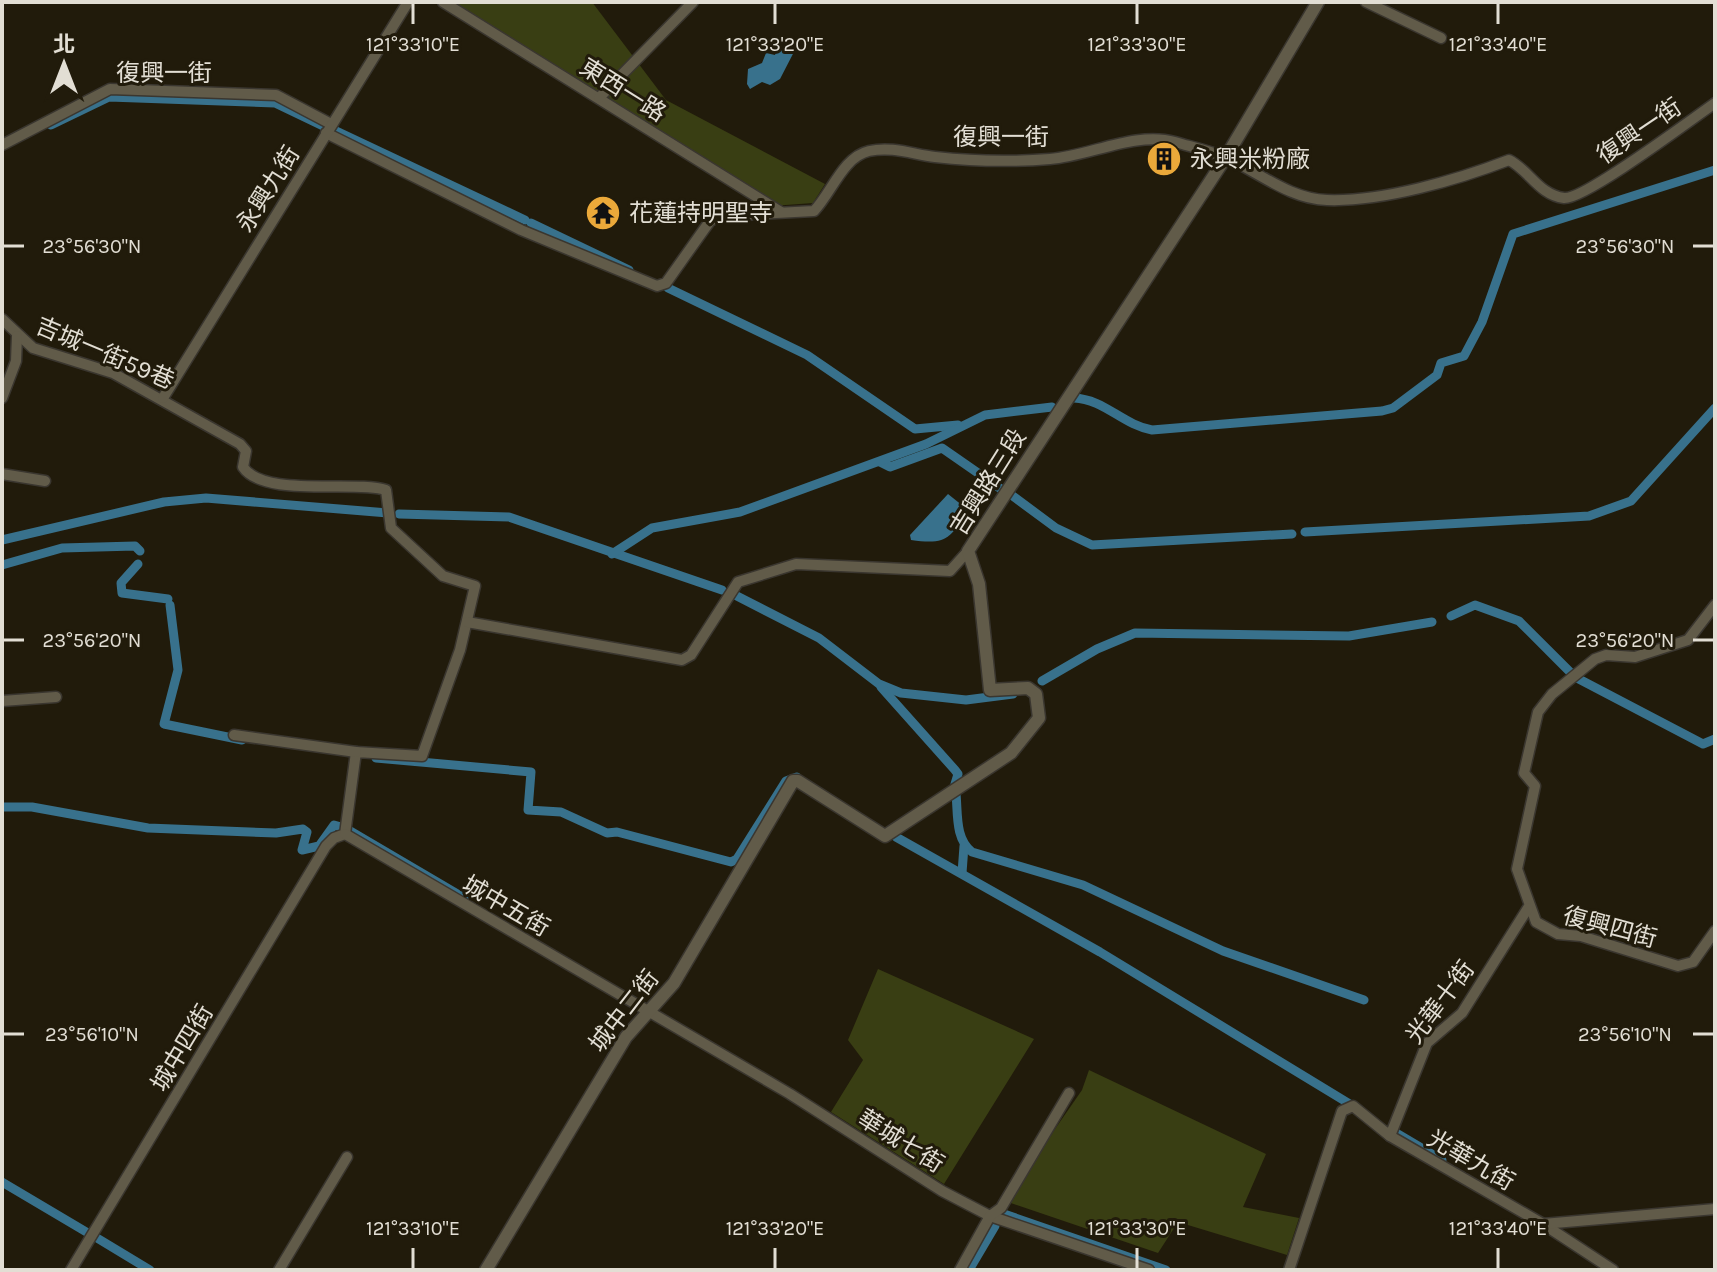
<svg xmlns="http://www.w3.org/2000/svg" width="1717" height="1272" font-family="Karla,'Noto Sans TC',sans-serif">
<rect width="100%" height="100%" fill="#211b0b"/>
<!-- green -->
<g fill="#393e13">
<path d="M451,2H592L666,100L825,184L813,203L772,206Z"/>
<path d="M878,969L1034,1039L944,1184L831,1112L863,1060L848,1040Z"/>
<path d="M1089,1070L1266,1154L1243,1207L1299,1218L1287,1255L1178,1222L1158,1253L1005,1201L1082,1090Z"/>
</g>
<!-- water -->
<g fill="#38718c">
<path d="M777,48L784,51L796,48L780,79L770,85L762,82L750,89L747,84L748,69L762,63L766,53L775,55Z"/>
<path d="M948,494L968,510C950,539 946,545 911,540L910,535Z"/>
</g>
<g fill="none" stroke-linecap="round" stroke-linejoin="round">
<!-- canal -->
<g stroke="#38718c" stroke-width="9">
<path d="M51,125L109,97L275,103L323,126"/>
<path d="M332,129L525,220"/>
<path d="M531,223L629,270"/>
<path d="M668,288L807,355L915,429L958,425"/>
<path d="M1074,398C1104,399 1123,425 1152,430L1382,411L1393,408L1437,375L1441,363L1464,356L1482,322L1513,234L1715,170"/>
<path d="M880,462L890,467L942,448L1001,489"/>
<path d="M1010,494L1056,528L1092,545L1292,534"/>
<path d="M399,514L509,517L722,590"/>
<path d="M1305,532L1589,516L1631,501L1715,408"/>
<path d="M2,540L164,502L206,498L388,513"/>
<path d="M612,554L652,528L740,512L926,444L985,415L1052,407"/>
<path d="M138,564L121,583L122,593L168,599"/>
<path d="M2,565L62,548L135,546L140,551"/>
<path d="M733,594L819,638L879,684L901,693L966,700L1013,694"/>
<path d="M170,605L178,670L164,724L242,740"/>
<path d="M1451,616L1475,605L1519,621L1570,672"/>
<path d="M1575,677L1703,744L1715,739"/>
<path d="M1042,681L1097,649L1135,633L1349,636L1432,622"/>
<path d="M881,687L955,770L958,774L955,784"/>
<path d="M376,758L531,772L528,810L561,812L607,833L617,832L731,862L737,859L786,781L797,777"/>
<path d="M956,794C958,814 955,839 972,852L1083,885L1223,951L1364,1000"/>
<path d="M2,807H32L148,828L276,833L303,829L307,832L302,850L319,846L334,825L341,827"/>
<path d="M350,831L464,898"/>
<path d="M896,837L1100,952L1358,1109"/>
<path d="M962,873L964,846"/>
<path d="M1393,1131L1442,1160"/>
<path d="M2,1182L88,1233"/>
<path d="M1004,1214L1166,1270"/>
<path d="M97,1238L150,1270"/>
<path d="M969,1270L995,1226"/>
</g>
<!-- minor casing -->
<g stroke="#3a362f" stroke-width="13">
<g id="minor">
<path d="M443,2L781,212"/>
<path d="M1366,2L1441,38"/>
<path d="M599,98L693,2"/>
<path d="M326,133L521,230L657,286L666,283L710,221L720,216L814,211C832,192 843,157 869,151C892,146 912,154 935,157C971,161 1013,162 1050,159C1090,156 1135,131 1175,142C1192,147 1211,151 1227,158C1260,173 1290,199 1327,200C1382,202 1457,180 1509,160C1529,170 1539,195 1564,198C1584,200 1692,119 1715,103"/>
<path d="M2,145L110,89L276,95L331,124"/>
<path d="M2,319L33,348L113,373L240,444L246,451L243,467C263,498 355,480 386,490L391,528L443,576L475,586L460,650L422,756L356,752L345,834L334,838L326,846L71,1270"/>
<path d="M2,398L16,361L17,336"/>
<path d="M163,398L408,2"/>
<path d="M2,474L45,481"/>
<path d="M1715,605L1688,640L1635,657L1606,655L1595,659L1552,694L1538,712L1524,773L1535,786L1517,869L1536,922L1558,934L1581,936L1678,966L1693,962L1715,931"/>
<path d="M467,622L682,660L691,655L738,582L796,564L950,571L968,551"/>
<path d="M2,701L56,697"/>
<path d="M234,735L356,752"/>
<path d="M345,834L790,1094L942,1191L990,1216L1149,1270"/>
<path d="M1390,1136L1543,1224L1613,1270"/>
<path d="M1543,1224L1715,1209"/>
<path d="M279,1270L347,1157"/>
<path d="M960,1270L990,1216L1001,1208L1069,1093"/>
<path d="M1289,1270L1342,1111L1353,1106L1390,1136L1427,1043L1462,1013L1528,908"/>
</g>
</g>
<!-- tertiary casing -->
<g stroke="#3a362f" stroke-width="15">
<path id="tertiary" d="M486,1270L626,1037L674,983L793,781H798L885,836L1011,753L1039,718L1036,694L1028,688L990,690L979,584L968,551L1226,157L1318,2"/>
</g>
<!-- minor -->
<use href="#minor" stroke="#615b49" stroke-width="10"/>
<!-- tertiary -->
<use href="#tertiary" stroke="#615b49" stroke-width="12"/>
</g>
<!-- ticks -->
<path fill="none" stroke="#e2ded4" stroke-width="3" d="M413,4V24M775,4V24M1137,4V24M1498,4V24M4,246H24M1693,246H1713M4,640H24M1693,640H1713M4,1034H24M1693,1034H1713M413,1248V1268M775,1248V1268M1137,1248V1268M1498,1248V1268"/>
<!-- icons -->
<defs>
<g id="building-disc" transform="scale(1.8)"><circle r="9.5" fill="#eba93a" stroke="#211b0b"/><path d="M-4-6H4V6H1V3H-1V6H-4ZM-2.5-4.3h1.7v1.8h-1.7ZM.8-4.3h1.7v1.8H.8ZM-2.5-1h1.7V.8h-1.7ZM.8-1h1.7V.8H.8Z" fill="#111"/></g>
<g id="temple-disc" transform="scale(1.8)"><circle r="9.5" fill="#eba93a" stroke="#211b0b"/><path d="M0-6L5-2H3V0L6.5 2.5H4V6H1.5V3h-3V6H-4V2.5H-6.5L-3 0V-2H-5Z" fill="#111"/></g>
</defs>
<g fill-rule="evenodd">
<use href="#building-disc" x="1164" y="159"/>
<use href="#temple-disc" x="603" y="213"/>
</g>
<g text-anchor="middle" stroke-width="6" stroke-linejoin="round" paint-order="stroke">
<!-- street labels -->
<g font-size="24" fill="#e2ded4" stroke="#211b0b">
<text x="164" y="81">復興一街</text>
<text transform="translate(623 90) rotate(32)" y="8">東西一路</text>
<text transform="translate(1639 131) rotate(-34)" y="8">復興一街</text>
<text x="1001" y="145">復興一街</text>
<text transform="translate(268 189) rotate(-58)" y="8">永興九街</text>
<text transform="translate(105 353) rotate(23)" y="8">吉城一街59巷</text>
<text transform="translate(988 482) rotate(-58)" y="8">吉興路三段</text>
<text transform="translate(506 906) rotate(30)" y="8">城中五街</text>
<text transform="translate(1610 927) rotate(15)" y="8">復興四街</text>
<text transform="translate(1440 1002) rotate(-53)" y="8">光華十街</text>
<text transform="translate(624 1011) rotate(-52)" y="8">城中二街</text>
<text transform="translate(182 1048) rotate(-59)" y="8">城中四街</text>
<text transform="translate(901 1141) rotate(32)" y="8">華城七街</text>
<text transform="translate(1471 1160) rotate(30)" y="8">光華九街</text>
</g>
<!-- poi labels -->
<g font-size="24" fill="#e2ded4" stroke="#211b0b" text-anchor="start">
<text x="1190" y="167">永興米粉廠</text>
<text x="629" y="221">花蓮持明聖寺</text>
</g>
</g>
<g font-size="20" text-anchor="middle" fill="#e2ded4" stroke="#211b0b" stroke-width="6" stroke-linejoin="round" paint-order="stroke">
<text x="413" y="51">121°33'10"E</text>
<text x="775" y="51">121°33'20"E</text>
<text x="1137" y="51">121°33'30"E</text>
<text x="1498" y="51">121°33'40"E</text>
<text x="92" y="253">23°56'30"N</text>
<text x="1625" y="253">23°56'30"N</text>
<text x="92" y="647">23°56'20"N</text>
<text x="1625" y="647">23°56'20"N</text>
<text x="92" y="1041">23°56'10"N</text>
<text x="1625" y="1041">23°56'10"N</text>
<text x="413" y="1235">121°33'10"E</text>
<text x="775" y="1235">121°33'20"E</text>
<text x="1137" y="1235">121°33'30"E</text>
<text x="1498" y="1235">121°33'40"E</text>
</g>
<!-- border -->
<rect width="1717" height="1272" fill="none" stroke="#e2ded4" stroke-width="8"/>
<!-- north arrow -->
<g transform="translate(64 64)" stroke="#211b0b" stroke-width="6" paint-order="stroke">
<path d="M0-6L14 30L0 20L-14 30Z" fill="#e2ded4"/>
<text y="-12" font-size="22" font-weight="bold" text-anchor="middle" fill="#e2ded4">北</text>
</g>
</svg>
